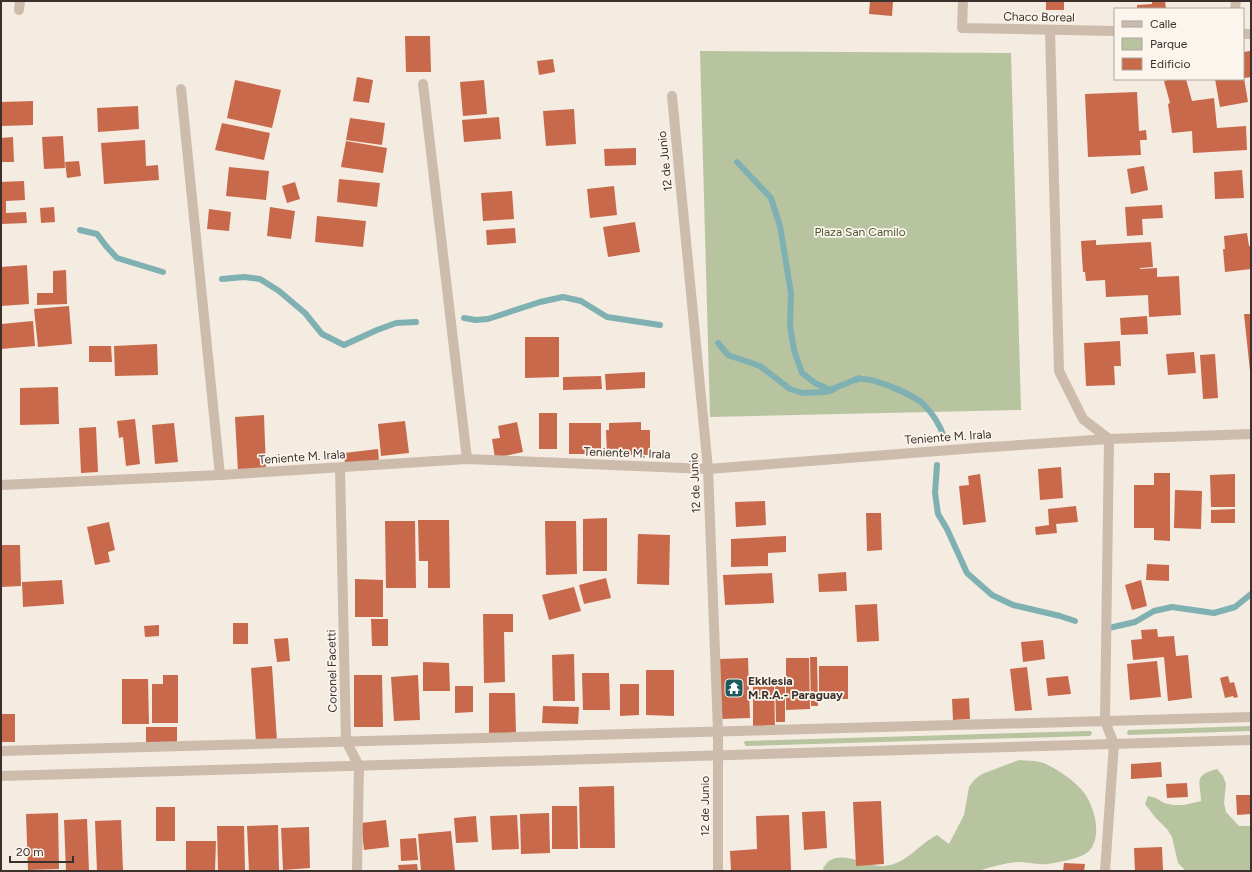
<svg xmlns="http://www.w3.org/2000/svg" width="1252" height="872" font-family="Figtree,sans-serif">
<rect width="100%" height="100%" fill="#f4ebe1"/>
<!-- green -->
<g fill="#b8c4a0">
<path d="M700,51L1011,53L1021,410L710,417Z"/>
<path d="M1251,726V731L1128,735L1127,733L1128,730Z"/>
<path d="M1089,731H1091L1092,734L1090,736L746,746L744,743L745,741Z"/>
<path d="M1019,760C1025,761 1033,760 1040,762C1050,764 1073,780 1080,788C1094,802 1104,837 1088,852C1082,858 1056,863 1047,864C1037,865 1027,862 1017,862C1004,863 991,867 978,871H824L823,868C825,866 827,862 829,861C843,851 865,865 880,866C905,867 917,845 937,835L949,844L964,815L969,787L975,779L982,774Z"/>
<path d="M1217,769L1223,776L1226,784L1224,803L1226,812L1239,826H1251V871H1185L1184,869L1178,863L1172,837L1167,829L1155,817L1145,804L1148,796L1156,798L1164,803L1173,805H1184L1201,801C1201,781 1192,776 1217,769Z"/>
</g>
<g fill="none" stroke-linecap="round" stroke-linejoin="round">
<!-- stream -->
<g stroke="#7fb0b2" stroke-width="6">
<path d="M737,162L771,198L780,226L791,293L790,326L794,350L802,373L815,383L830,390L859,378"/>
<path d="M80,230L97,234L106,246L117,258L163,272"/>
<path d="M222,279L244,277L260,279L279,291L305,313L322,334L344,345L377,330L396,323L416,322"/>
<path d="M464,318L476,320L488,319L540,302L563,297L581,301L607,317L660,325"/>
<path d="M718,343L728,355L760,366L790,389L803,393L825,392L833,390"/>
<path d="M856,380C868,374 916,396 924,405C934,415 940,425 944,437"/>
<path d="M937,465L935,493L938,514L947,529L967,573L992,595L1013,605L1060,616L1075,621"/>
<path d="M1109,628L1135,622L1154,611L1172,607L1214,613L1235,607L1251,594"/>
</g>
</g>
<!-- building -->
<g fill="#c8694b">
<path d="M870,1H893L892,16L869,14Z"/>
<rect x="1046" y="1" width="18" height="9"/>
<path d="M1152,1H1165L1166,9H1137V5L1152,4Z"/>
<path d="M405,36H430L431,72H406Z"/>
<path d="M1250,51L1251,77L1244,78L1248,102L1220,107L1215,79H1243V52Z"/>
<path d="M553,59L555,72L539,75L537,61Z"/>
<path d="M357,77L373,80L369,103L353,101Z"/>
<path d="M1171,79H1186L1192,101L1214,98L1217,128L1246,126L1247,150L1193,153L1192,131L1172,133L1168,104L1170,103L1164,81Z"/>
<path d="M235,80L281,90L272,128L227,118Z"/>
<path d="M484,80L487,114L463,116L460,82Z"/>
<path d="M1137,92L1139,131L1146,130L1147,140H1140L1141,155L1088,157L1085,94Z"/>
<path d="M33,101V125L1,126V102Z"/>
<path d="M138,106L139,129L98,132L97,108Z"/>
<path d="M574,109L576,144L546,146L543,111Z"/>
<path d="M499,117L501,139L464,142L462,120Z"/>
<path d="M350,118L385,123L382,145L346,140Z"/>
<path d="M222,123L270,133L264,160L215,150Z"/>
<path d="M63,136L65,168L44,169L42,137Z"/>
<path d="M13,137L14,162H1V138Z"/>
<path d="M145,140L146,166L158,165L159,180L104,184L101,143Z"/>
<path d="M346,141L387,148L383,173L341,167Z"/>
<path d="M636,148V165L605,166L604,149Z"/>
<path d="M79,161L81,176L67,178L65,162Z"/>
<path d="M1144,166L1148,190L1131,194L1127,169Z"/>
<path d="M229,167L269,171L266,200L226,196Z"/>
<path d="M1242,170L1244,198L1215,199L1214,172Z"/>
<path d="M339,179L380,183L377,207L337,202Z"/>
<path d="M24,181L25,200L6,201V213L26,212L27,223L1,224V182Z"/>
<path d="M295,182L300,199L287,203L282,186Z"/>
<path d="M614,186L617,215L590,218L587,189Z"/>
<path d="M512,191L514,219L483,221L481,193Z"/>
<path d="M1162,205L1163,218L1142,219L1143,235L1127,236L1125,207Z"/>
<path d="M54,207L55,222L41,223L40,208Z"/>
<path d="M270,207L295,211L291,239L267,236Z"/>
<path d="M209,209L231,212L229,231L207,229Z"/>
<path d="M317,216L366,221L363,247L315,242Z"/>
<path d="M635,222L640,252L608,257L603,227Z"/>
<path d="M515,228L516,243L487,245L486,230Z"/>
<path d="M1247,233L1249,246H1251V269L1225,272L1223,249H1225L1224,236Z"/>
<path d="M1096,240V245L1151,242L1153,267L1140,268V269L1157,268V277L1179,276L1181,315L1149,317L1148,295L1106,297L1105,280L1086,281L1085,272H1083L1081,241Z"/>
<path d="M27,265L29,304L1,306V267Z"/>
<path d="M66,270L67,304L37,305V293H53V271Z"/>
<path d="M69,306L72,344L38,347L34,309Z"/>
<path d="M1244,314H1251V371H1250Z"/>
<path d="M1147,316L1148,334L1121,335L1120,318Z"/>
<path d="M33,321L35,346L1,349V324Z"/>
<path d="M525,337H559V377L525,378Z"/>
<path d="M1120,341L1121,366H1114L1115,385L1086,386L1084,343Z"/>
<path d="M157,344L158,375L115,376L114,346Z"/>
<path d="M89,346H111L112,362H89Z"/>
<path d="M1194,352L1196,373L1168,375L1166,354Z"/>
<path d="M1215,354L1218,398L1203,399L1200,355Z"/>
<path d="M645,372V388L606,390L605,374Z"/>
<path d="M601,376L602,389L563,390V377Z"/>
<path d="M58,387L59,424L20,425V388Z"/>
<rect x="539" y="413" width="18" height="36"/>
<path d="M264,415L266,470L238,472L235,417Z"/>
<path d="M135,419L140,464L126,466L123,437L119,438L117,421Z"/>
<path d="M405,421L409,453L381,456L378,424Z"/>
<path d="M517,422L523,452L495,458L492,439L500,438L498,426Z"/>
<path d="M641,422V430H650V455H607L606,430H609V423Z"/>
<path d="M174,423L178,462L155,464L152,425Z"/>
<rect x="569" y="423" width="32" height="31"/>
<path d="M96,427L98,472L81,473L79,428Z"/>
<path d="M378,449L379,461L345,465L344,453Z"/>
<path d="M1061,467L1063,498L1040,500L1038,469Z"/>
<path d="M1154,473H1170V541L1154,540V528H1134V485H1154Z"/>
<path d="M980,474L986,522L963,525L959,486L969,485L968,476Z"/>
<path d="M1235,474V507H1211L1210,475Z"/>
<path d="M1175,490L1202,491L1201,529L1174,528Z"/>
<path d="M765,501L766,525L736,527L735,502Z"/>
<path d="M1076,506L1078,522L1056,524L1057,533L1036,535L1035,527L1049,525L1048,509Z"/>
<path d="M1235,509V523H1211V510Z"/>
<path d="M866,513H881L882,550L867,551Z"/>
<path d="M607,518V571H583V519Z"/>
<path d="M418,520H449L450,588H428V561H419Z"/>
<path d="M385,521H415L416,588H386Z"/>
<path d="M545,521H576L577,574L546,575Z"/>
<path d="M109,522L115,550L108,552L110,562L95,565L87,527Z"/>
<path d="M638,534L670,535L669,585L637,584Z"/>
<path d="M786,536V552L768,553V566L731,567V539Z"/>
<path d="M1,545H20L21,586L1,587Z"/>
<path d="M1147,564L1169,565V581L1146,580Z"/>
<path d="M846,572L847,591L819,592L818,574Z"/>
<path d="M772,573L774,603L725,605L723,575Z"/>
<path d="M606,578L611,598L584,604L579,585Z"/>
<path d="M355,579L383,580V617H355Z"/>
<path d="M62,580L64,604L23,607L22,582Z"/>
<path d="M1141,580L1147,606L1132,610L1125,585Z"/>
<path d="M574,587L581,611L549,620L542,595Z"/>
<path d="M877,604L879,641L857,642L855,605Z"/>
<path d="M483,614H513V632H504L505,682L484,683Z"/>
<path d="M371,619H388V646H372Z"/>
<rect x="233" y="623" width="15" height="21"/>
<path d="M159,625V636L145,637L144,626Z"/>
<path d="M1157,629L1158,637L1174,636L1176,656L1188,655L1192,698L1168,701L1164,657L1133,660L1131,640L1142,639L1141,630Z"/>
<path d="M288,638L290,661L277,662L274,639Z"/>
<path d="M1043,640L1045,659L1023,662L1021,642Z"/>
<path d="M574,654L575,701H553L552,655Z"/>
<path d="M810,657H817L818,706H811Z"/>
<path d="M748,658L750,718L721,719L719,659Z"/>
<path d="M786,658H809L810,709L786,710Z"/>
<path d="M1157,661L1161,697L1130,700L1127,664Z"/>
<path d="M423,662L449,663L450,691H423Z"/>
<path d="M272,666L277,741L256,742L251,668Z"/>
<rect x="819" y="666" width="29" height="33"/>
<path d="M1027,667L1032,710L1015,711L1010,669Z"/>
<path d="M646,670H674V716L646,715Z"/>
<path d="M582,673H609L610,710H583Z"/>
<path d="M163,675H178V723H152V684H163Z"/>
<path d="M354,675H382L383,727H354Z"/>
<path d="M418,675L420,720L394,721L391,677Z"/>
<path d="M1068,676L1071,694L1048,696L1046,678Z"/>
<path d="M1228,676L1230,683L1234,682L1238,697L1234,698L1233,696L1225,698L1220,678Z"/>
<path d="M775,678L785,679V722H776Z"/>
<path d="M122,679H148L149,724H122Z"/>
<path d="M774,679L775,729H753V680Z"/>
<path d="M620,684H639V715L620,716Z"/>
<path d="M455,686H473V712L455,713Z"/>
<path d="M489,693H515L516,735H489Z"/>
<path d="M969,698L970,719L953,720L952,699Z"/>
<path d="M543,706L579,707L578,724L542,723Z"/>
<rect x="1" y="714" width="14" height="28"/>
<rect x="146" y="727" width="31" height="17"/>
<path d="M1161,762L1162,777L1131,779V764Z"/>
<path d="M1187,783L1188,797L1167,798L1166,784Z"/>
<path d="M614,786L615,848H580L579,787Z"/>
<path d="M1236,795H1251V814L1237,815Z"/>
<path d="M881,801L884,864L856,866L853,802Z"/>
<path d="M552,806H577L578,849H552Z"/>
<rect x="156" y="807" width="19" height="34"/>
<path d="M825,811L827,848L804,850L802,812Z"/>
<path d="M58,813L59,869L28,870L26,814Z"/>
<path d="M549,813L550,853L521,854L520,814Z"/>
<path d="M517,815L519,849L492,850L490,816Z"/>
<path d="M789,815L791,870L731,871L730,851L757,849L756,816Z"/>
<path d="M476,816L478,842L456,843L454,818Z"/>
<path d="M87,819L89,871H66L64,820Z"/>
<path d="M121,820L123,871H97L95,821Z"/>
<path d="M386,820L389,847L364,850L361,823Z"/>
<path d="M278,825L279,871H249L247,826Z"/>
<path d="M217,826H244L245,871H218Z"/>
<path d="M309,827L310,868L283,870L281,828Z"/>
<path d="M451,831L455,871H421L418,834Z"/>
<path d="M416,838L418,860L401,861L400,839Z"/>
<path d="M186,841H216L215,871H186Z"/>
<path d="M1162,847L1163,871H1135L1134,848Z"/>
<path d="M1064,863L1085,864L1084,871H1063Z"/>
<path d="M417,864L418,871H399L398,865Z"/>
</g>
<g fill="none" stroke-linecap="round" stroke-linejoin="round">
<!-- minor -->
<g stroke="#cdbbac" stroke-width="10">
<path d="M963,1L962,28L1115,31"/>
<path d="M1235,9L1236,1"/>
<path d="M19,10L20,1"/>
<path d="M1050,30L1059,371L1083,419L1109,439L1105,721L1114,744L1105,871"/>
<path d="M1243,34H1251"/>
<path d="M423,84L467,459"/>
<path d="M181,89L220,475"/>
<path d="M672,96L708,469L718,731V871"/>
<path d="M340,468L346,741L359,766L357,871"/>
<path d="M1,485L220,475L467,459L708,469L976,448L1109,439L1251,434"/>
<path d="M1,751L1251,717"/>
<path d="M1,776L1251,740"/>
</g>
</g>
<!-- icons -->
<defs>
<g id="temple-square" transform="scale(1)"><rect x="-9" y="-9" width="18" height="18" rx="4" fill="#1f5a5e" stroke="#fbf5ee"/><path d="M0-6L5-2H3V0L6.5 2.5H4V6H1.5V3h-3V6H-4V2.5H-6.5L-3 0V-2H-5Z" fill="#fff"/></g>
</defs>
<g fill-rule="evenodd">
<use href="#temple-square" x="734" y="688"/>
</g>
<g text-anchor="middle" stroke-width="3.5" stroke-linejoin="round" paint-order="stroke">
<!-- street labels -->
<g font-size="12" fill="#3b302b" stroke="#fbf5ee">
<text transform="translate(1039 17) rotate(1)" y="4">Chaco Boreal</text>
<text transform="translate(665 161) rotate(-96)" y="4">12 de Junio</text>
<text transform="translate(948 437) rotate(-4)" y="4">Teniente M. Irala</text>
<text transform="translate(627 453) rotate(2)" y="4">Teniente M. Irala</text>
<text transform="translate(302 457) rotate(-4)" y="4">Teniente M. Irala</text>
<text transform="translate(695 483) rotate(-93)" y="4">12 de Junio</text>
<text transform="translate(332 671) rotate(-91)" y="4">Coronel Facetti</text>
<text transform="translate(705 806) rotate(-90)" y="4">12 de Junio</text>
</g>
<!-- park labels -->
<g font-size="12" fill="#4a5a2e" stroke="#fbf5ee">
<text x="860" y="236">Plaza San Camilo</text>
</g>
<!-- poi labels -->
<g font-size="12" font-weight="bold" fill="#3b302b" stroke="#fbf5ee" text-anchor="start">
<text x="748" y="685">Ekklesia<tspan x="748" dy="14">M.R.A.- Paraguay</tspan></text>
</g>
</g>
<!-- border -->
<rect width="1252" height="872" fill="none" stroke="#3b302b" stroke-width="4"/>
<!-- legend -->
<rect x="1114" y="8" width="130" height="72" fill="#fbf5ee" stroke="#aea6a0"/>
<rect x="1122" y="21" width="20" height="6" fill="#cdbbac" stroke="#aea6a0"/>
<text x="1150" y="28" font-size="12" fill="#3b302b">Calle</text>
<rect x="1122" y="38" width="20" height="12" fill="#b8c4a0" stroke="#aea6a0"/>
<text x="1150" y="48" font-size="12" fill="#3b302b">Parque</text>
<rect x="1122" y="58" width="20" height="12" fill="#c8694b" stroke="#aea6a0"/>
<text x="1150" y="68" font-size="12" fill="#3b302b">Edificio</text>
<!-- scale -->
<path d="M10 856v6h63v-6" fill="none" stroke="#3b302b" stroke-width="2"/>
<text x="16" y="856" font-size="12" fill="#3b302b" stroke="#fbf5ee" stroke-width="3" paint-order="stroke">20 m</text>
</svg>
